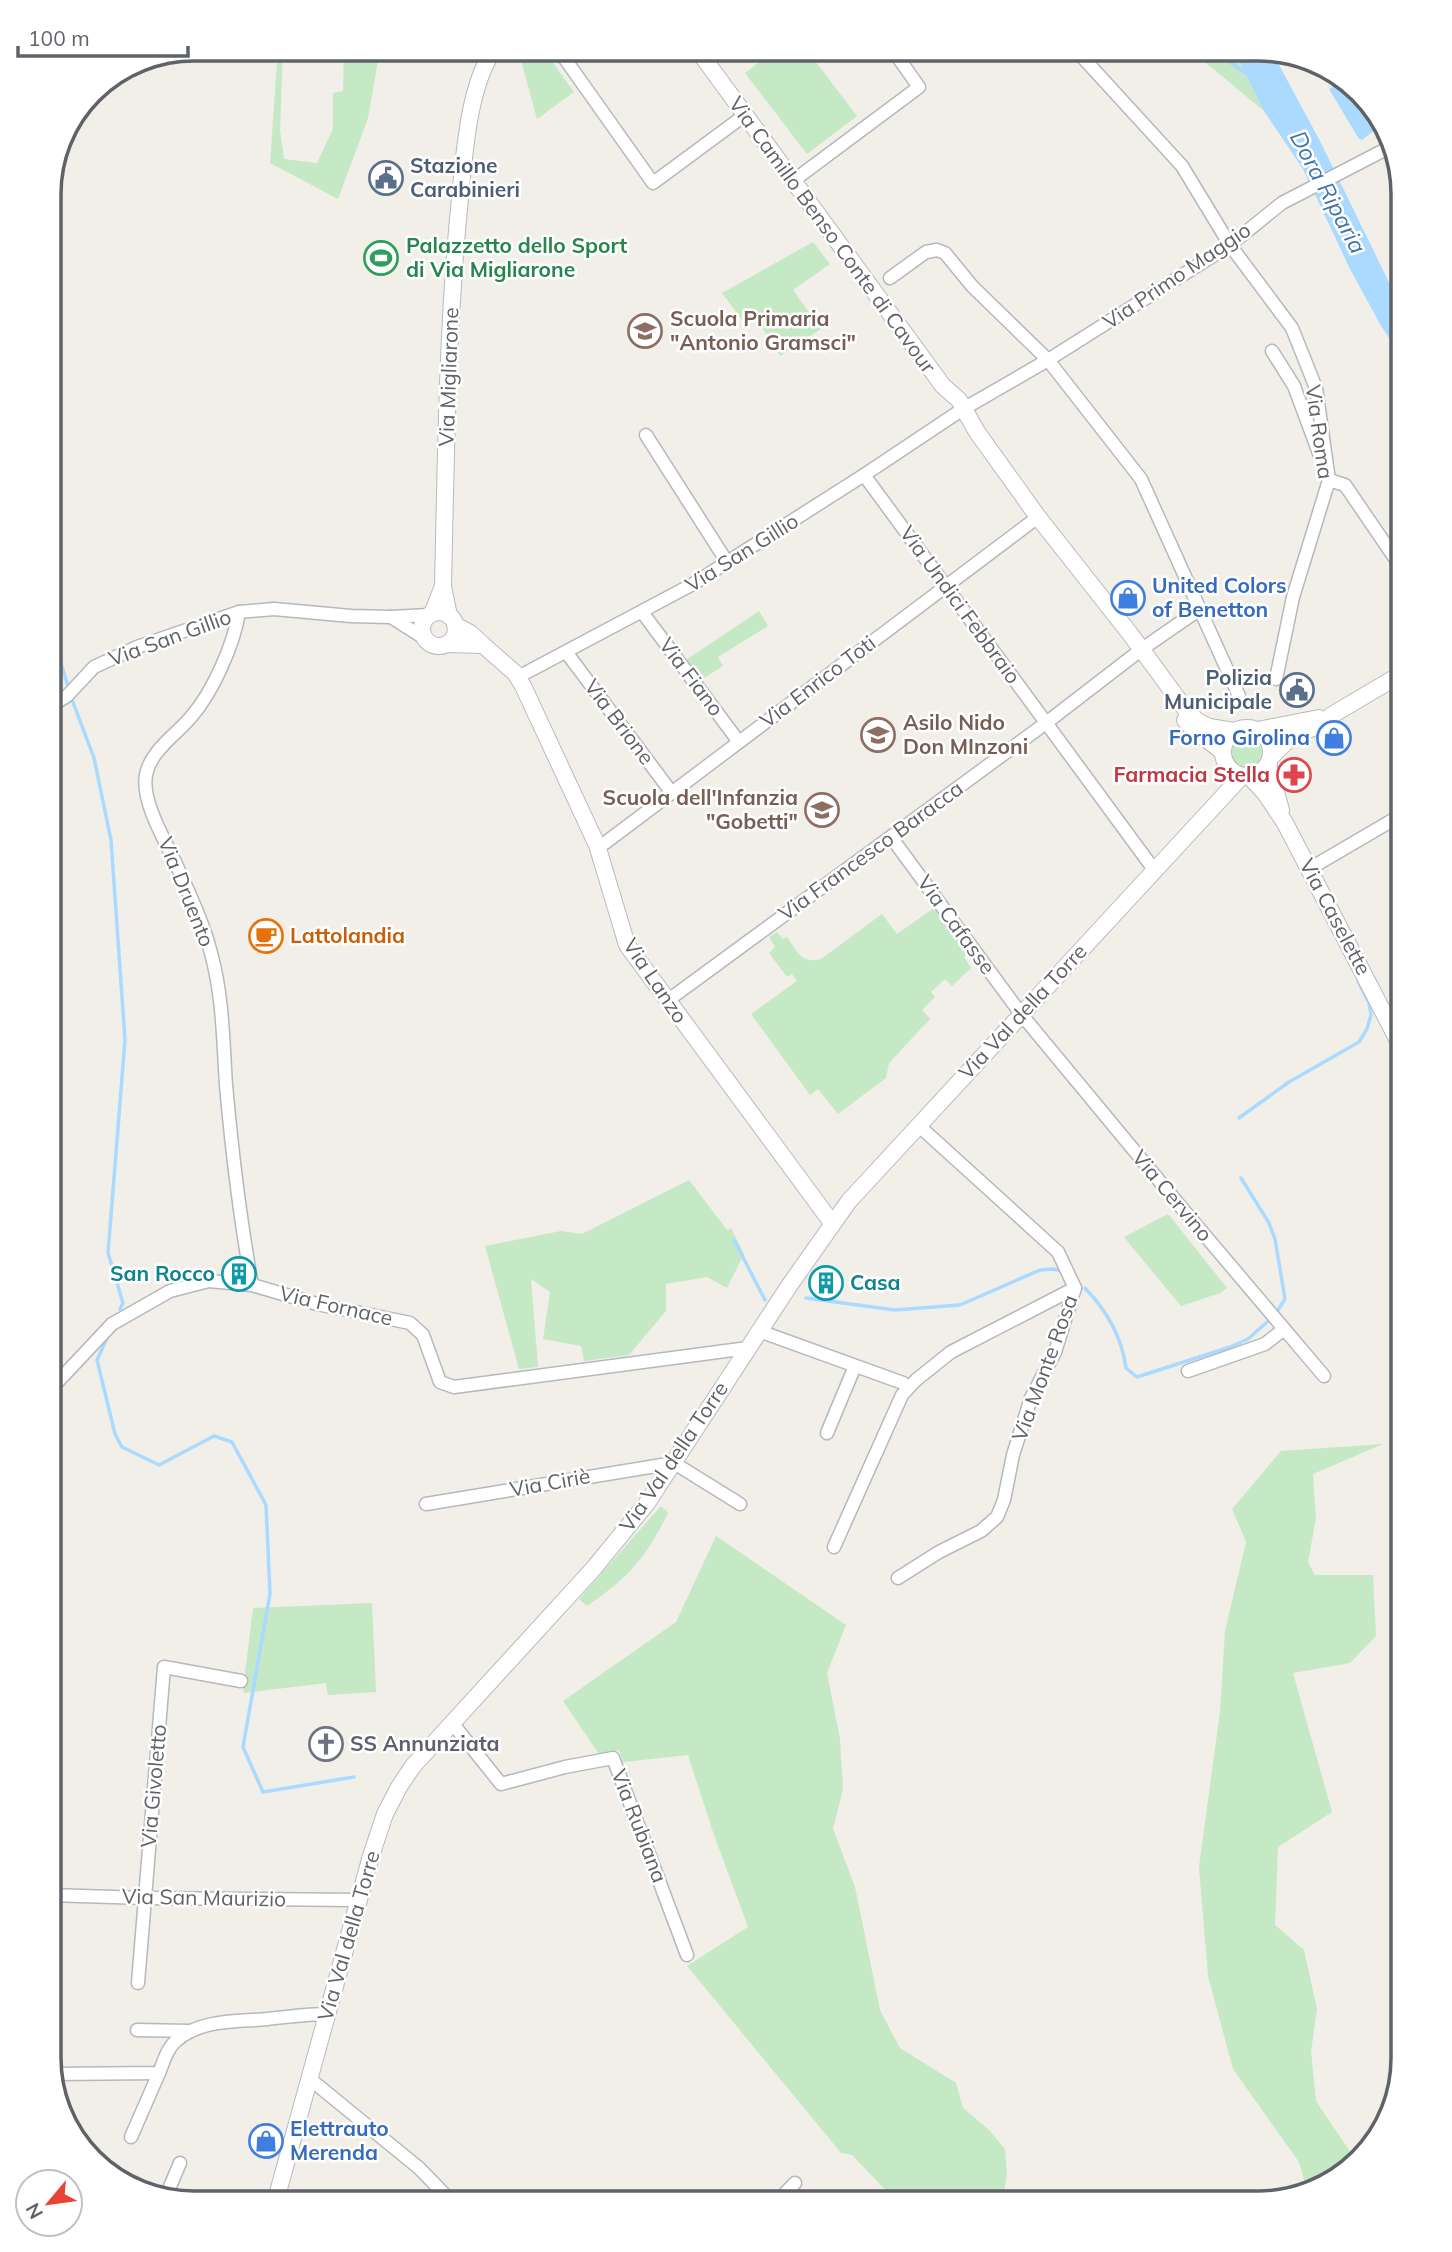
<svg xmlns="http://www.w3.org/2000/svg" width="1452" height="2252" font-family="Mulish,sans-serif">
<rect width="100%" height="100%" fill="#f1efe8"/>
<!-- green -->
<g fill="#c5e8c5">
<path d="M194,49H213L99,86L139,60Z"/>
<path d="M278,49H283L280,131L284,159L317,163L333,129V93L343,91L344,49H380L368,118L338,199L270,163Z"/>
<path d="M518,49H543L574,92L537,119Z"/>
<path d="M776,49H806L857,116L807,154L745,73Z"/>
<path d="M1199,49H1233L1264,111L1205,62Z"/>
<path d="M813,242L830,264L793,290L821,329L780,356L756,318L746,325L722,293Z"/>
<path d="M759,611L768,626L718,657L723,666L701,680L686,660Z"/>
<circle cx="1247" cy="753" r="15"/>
<path d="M934,908L967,954L964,957L971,968L952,986L945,979L931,992L935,997L922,1010L930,1019L889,1063L886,1078L838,1114L818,1089L810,1095L751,1014L797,981L792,974L787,977L769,953L775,947L769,937L777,932L783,939L787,937C796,950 802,965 821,959L882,914L897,934Z"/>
<path d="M689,1180L727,1230L731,1228L744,1254L727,1288L707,1277L666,1284V1311L629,1355L584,1361L581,1346L543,1339L550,1292L531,1279L538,1367L519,1369L485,1246L561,1231L582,1234Z"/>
<path d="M1168,1214L1227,1288L1220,1293L1181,1306L1124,1237Z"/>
<path d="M1383,1444L1313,1474L1316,1518L1308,1562L1315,1575H1373L1376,1636L1350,1663L1293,1673L1332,1812L1278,1847L1275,1925L1304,1950L1317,2009L1311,2051L1316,2101L1355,2159L1322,2188L1307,2191L1299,2162L1233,2069L1208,1976L1199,1867L1220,1712L1225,1631L1246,1542L1232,1509L1281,1451Z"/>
<path d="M661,1506L668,1513C645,1559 629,1577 587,1606L579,1599Z"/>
<path d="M716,1536L846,1625L827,1673L840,1739L843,1789L833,1829L855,1887L880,2010L900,2048L956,2083L963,2108L988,2129L1005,2149L1007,2175L1002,2203H898L852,2155L841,2153L687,1966L748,1927L713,1832L688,1755L623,1762L619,1750L599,1754L563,1701L676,1622Z"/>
<path d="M372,1603L376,1692L328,1695L326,1683L244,1693L243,1689L253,1608Z"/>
</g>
<!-- water -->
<g fill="#aadaff">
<path d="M1233,49L1271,50L1321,143L1403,311V360L1380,324L1350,269L1303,169L1264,111Z"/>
<path d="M1337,84L1358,103L1376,129L1362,140L1359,139L1329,89Z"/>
</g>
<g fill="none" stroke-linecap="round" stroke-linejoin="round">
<!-- stream -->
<g stroke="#aadaff" stroke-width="3.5">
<path d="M1222,49L1227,60L1245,73"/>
<path d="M1394,364L1403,383"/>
<path d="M49,625L68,686"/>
<path d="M71,697L94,758L111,840L125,1040L108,1253L123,1303L120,1309"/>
<path d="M1239,1118L1289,1082L1359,1042L1367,1029L1371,1015L1369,1003L1358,981"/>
<path d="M1241,1178L1269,1223L1275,1239L1285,1299L1278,1310"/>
<path d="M734,1240L765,1300"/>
<path d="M1085,1288C1107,1311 1122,1337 1126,1368L1137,1377L1230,1347L1248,1339L1267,1322"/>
<path d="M806,1298L895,1310L960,1305L1040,1270L1052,1269L1063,1271"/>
<path d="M108,1336L97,1360L115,1434L122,1447L159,1465L214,1436L232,1442L266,1505L270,1594L243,1747L263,1792L354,1777"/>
</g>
<!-- street casing -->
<g stroke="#b5b8bc" stroke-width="15">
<g id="street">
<path d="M558,49L653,183L745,115"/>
<path d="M1075,49L1182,166L1230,245L1292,328L1316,388L1329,480L1293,597L1276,679"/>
<path d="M793,181L919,87L892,49"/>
<path d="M890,278L926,252L937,250L945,253L972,286L1048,360L1141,479L1239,696"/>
<path d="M1272,351L1294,386L1320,456"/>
<path d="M965,408L1048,360L1230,245L1282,203L1392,146"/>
<path d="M646,435L727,562"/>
<path d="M864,475L1155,871"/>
<path d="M1329,480L1345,485L1403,570"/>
<path d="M239,612C234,644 213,692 191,717C176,735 150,751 146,775C141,801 165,840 176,864C189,893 203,922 211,953C223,997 223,1040 226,1085C232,1152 240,1219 252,1285"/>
<path d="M642,612L739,742"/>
<path d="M424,638L391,617L429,615"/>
<path d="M566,652L672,793"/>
<path d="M518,677L693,584L864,475L957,413"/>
<path d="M49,707L67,696L94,667L137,647L239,612L274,609L351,616L391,617"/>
<path d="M891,837L1021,1014L1181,1207L1324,1376"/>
<path d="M597,845L605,843L1038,517"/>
<path d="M1309,869L1403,814"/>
<path d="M667,1001L1046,723L1142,649L1200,609"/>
<path d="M759,1331L903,1383"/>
<path d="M1188,1371L1265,1344L1284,1329"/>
<path d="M49,1391L112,1324L170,1291L209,1281L252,1285L317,1304L410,1323L423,1335L440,1382L454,1387L748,1348"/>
<path d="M827,1433L855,1366"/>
<path d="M426,1504L674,1463L740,1504"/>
<path d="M834,1547L902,1395L916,1380L951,1352L1075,1288"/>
<path d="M898,1578L939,1552L981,1531L997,1517L1004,1500L1013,1455L1031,1398L1055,1352L1075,1288L1058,1252L918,1125"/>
<path d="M453,1724L501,1784L565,1767L613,1758L687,1955"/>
<path d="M49,1895L145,1898L358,1900"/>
<path d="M138,1983L164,1667L241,1681"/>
<path d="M137,2030L189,2031"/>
<path d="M53,2074L159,2073C164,2061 167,2048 177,2040C201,2019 238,2022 267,2019C288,2017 307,2014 327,2014"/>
<path d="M310,2079L419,2168L453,2203"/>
<path d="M131,2137L159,2073"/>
<path d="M166,2196L180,2163"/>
<path d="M776,2203L795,2183"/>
</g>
</g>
<!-- secondary casing -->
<g stroke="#b6babf" stroke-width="18">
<g id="secondary">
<path d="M697,49L943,386L959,400L977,432L1038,517L1131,635L1186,710L1197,721L1209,727L1234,731"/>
<path d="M443,586C446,457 447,327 460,198C464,156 469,81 495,49"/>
<circle cx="439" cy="629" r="17"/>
<path d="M432,614L443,586L449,616"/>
<path d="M447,644L483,645L470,633L455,625"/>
<path d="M483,645L515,673L523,686L597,845L627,945L832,1223"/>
<path d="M1185,720L1193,729L1223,752"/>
<circle cx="1247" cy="752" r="24"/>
<path d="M1258,730L1319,718"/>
<path d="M1271,757L1292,736L1323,724L1332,715L1403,673"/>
<path d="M1268,764L1281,810"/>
<path d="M1249,776L1265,793L1285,823L1403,1050"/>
<path d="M275,2203L371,1856L385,1814L399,1787L413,1766L594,1568L647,1503L789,1286L849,1201L1242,776"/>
</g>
</g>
<!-- street -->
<use href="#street" stroke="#fff" stroke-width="12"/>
<!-- secondary -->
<use href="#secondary" stroke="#fff" stroke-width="16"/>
</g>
<!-- icons -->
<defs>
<g id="civic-ring" transform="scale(1.75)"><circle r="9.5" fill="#fff" stroke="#5c6f8a" stroke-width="1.5"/><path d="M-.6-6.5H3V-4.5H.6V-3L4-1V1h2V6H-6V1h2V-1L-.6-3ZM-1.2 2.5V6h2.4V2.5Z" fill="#5c6f8a"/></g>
<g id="stadium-ring" transform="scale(1.75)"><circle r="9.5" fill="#fff" stroke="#2e9e5b" stroke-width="1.5"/><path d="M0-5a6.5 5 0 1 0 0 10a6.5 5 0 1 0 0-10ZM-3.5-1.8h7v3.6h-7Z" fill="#2e9e5b"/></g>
<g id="school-ring" transform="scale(1.75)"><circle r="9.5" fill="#fff" stroke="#8d6e63" stroke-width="1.5"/><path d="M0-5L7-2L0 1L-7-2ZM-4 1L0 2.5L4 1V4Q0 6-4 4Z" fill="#8d6e63"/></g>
<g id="shop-ring" transform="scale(1.75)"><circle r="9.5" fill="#fff" stroke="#3f7fe0" stroke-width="1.5"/><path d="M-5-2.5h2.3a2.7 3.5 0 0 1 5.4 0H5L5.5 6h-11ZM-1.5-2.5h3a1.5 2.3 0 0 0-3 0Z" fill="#3f7fe0"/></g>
<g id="pharmacy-ring" transform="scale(1.75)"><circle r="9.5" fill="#fff" stroke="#e0444e" stroke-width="1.5"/><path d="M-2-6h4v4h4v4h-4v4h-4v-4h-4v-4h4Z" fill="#e0444e"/></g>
<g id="cafe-ring" transform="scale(1.75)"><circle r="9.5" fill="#fff" stroke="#e8710a" stroke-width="1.5"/><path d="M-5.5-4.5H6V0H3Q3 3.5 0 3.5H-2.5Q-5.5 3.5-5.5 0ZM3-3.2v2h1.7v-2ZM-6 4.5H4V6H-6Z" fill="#e8710a"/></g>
<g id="building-ring" transform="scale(1.75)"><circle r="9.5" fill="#fff" stroke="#0f9aa8" stroke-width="1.5"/><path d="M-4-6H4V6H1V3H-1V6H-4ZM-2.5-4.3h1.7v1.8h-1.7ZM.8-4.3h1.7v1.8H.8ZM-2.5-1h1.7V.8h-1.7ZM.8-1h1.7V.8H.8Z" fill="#0f9aa8"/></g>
<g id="church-ring" transform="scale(1.75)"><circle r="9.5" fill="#fff" stroke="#6b7280" stroke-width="1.5"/><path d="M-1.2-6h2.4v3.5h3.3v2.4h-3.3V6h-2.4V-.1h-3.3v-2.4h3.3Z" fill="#6b7280"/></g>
</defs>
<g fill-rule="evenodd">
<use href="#civic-ring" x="386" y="178"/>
<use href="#stadium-ring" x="381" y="258"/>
<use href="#school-ring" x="645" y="331"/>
<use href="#shop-ring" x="1128" y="598"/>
<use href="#civic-ring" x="1297" y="690"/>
<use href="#school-ring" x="878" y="735"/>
<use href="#shop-ring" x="1334" y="738"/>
<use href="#pharmacy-ring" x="1294" y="775"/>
<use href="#school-ring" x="822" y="810"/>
<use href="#cafe-ring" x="266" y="936"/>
<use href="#building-ring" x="239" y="1274"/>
<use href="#building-ring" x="826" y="1283"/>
<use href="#church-ring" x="326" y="1744"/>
<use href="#shop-ring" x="266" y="2141"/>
</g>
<g text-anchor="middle" stroke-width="5" stroke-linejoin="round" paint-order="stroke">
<!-- service labels -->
<g font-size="21" font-weight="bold" fill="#4e5e75" stroke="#fff" text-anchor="start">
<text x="410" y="173">Stazione<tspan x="410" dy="24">Carabinieri</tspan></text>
<text x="1272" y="685" text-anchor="end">Polizia<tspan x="1272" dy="24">Municipale</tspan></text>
</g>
<!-- street labels -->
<g font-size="21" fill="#5f6368" stroke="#fff">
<text transform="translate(832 235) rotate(54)" y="7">Via Camillo Benso Conte di Cavour</text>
<text transform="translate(1177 276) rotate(-34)" y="7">Via Primo Maggio</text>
<text transform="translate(449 377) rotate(-88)" y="7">Via Migliarone</text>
<text transform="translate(1319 432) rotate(82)" y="7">Via Roma</text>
<text transform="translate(742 553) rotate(-32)" y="7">Via San Gillio</text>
<text transform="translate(960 605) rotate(54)" y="7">Via Undici Febbraio</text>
<text transform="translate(170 638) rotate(-20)" y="7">Via San Gillio</text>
<text transform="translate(691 677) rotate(53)" y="7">Via Fiano</text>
<text transform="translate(818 682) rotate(-37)" y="7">Via Enrico Toti</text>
<text transform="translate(619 722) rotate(53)" y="7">Via Brione</text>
<text transform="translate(871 851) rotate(-36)" y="7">Via Francesco Baracca</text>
<text transform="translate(186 892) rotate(68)" y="7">Via Druento</text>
<text transform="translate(1335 917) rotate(62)" y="7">Via Caselette</text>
<text transform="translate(956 925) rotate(54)" y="7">Via Cafasse</text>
<text transform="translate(655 981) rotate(56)" y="7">Via Lanzo</text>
<text transform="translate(1023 1012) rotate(-47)" y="7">Via Val della Torre</text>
<text transform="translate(1172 1196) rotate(50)" y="7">Via Cervino</text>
<text transform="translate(336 1306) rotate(13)" y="7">Via Fornace</text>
<text transform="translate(1045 1368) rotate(-70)" y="7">Via Monte Rosa</text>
<text transform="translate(674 1457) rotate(-56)" y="7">Via Val della Torre</text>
<text transform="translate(550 1483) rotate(-10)" y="7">Via Ciriè</text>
<text transform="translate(154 1786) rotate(-85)" y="7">Via Givoletto</text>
<text transform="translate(639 1826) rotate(69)" y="7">Via Rubiana</text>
<text transform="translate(204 1898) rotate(1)" y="7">Via San Maurizio</text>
<text transform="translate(349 1936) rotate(-74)" y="7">Via Val della Torre</text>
</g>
<!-- leisure labels -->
<g font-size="21" font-weight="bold" fill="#27864d" stroke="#fff" text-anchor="start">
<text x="406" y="253">Palazzetto dello Sport<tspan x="406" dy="24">di Via Migliarone</tspan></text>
</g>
<!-- education labels -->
<g font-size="21" font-weight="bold" fill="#785e54" stroke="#fff" text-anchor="start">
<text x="670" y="326">Scuola Primaria<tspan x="670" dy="24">"Antonio Gramsci"</tspan></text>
<text x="903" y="730">Asilo Nido<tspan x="903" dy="24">Don MInzoni</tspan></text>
<text x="798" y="805" text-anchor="end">Scuola dell'Infanzia<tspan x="798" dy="24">"Gobetti"</tspan></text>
</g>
<!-- shop labels -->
<g font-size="21" font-weight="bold" fill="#366cbe" stroke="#fff" text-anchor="start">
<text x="1152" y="593">United Colors<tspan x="1152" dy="24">of Benetton</tspan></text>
<text x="1310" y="745" text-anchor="end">Forno Girolina</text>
<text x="290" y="2136">Elettrauto<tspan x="290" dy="24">Merenda</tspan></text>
</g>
<!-- health labels -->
<g font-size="21" font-weight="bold" fill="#be3a42" stroke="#fff" text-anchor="end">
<text x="1270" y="782">Farmacia Stella</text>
</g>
<!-- food labels -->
<g font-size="21" font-weight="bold" fill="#c56008" stroke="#fff" text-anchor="start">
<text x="290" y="943">Lattolandia</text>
</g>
<!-- culture labels -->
<g font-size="21" font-weight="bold" fill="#0d838f" stroke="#fff" text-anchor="end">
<text x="215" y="1281">San Rocco</text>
<text x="850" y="1290" text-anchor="start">Casa</text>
</g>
<!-- worship labels -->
<g font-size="21" font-weight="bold" fill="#5b616d" stroke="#fff" text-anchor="start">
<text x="350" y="1751">SS Annunziata</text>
</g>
<!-- water labels -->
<g font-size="23" font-style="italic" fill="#4174aa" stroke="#fff">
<text transform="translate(1328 192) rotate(62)" y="8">Dora Riparia</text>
</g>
</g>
<!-- crop -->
<path d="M0 0H1452V2252H0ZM194 61H1258A133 133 0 0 1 1391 194V2058A133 133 0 0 1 1258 2191H194A133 133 0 0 1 61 2058V194A133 133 0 0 1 194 61Z" fill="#fff" fill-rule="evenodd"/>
<path fill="none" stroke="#5f6368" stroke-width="3.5" d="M194 61H1258A133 133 0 0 1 1391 194V2058A133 133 0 0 1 1258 2191H194A133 133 0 0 1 61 2058V194A133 133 0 0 1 194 61Z"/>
<!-- north arrow -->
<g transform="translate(49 2203) rotate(241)"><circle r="33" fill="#ffffff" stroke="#bfc1c3" stroke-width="2"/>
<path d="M0-5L12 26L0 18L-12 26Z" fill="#ea4335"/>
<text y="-10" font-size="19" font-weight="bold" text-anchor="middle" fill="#5f6368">N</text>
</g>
<!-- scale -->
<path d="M18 46v10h170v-10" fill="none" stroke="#5f6368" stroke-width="3.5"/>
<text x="28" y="46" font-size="21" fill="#5f6368" stroke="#ffffff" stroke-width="5" paint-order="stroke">100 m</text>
</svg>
